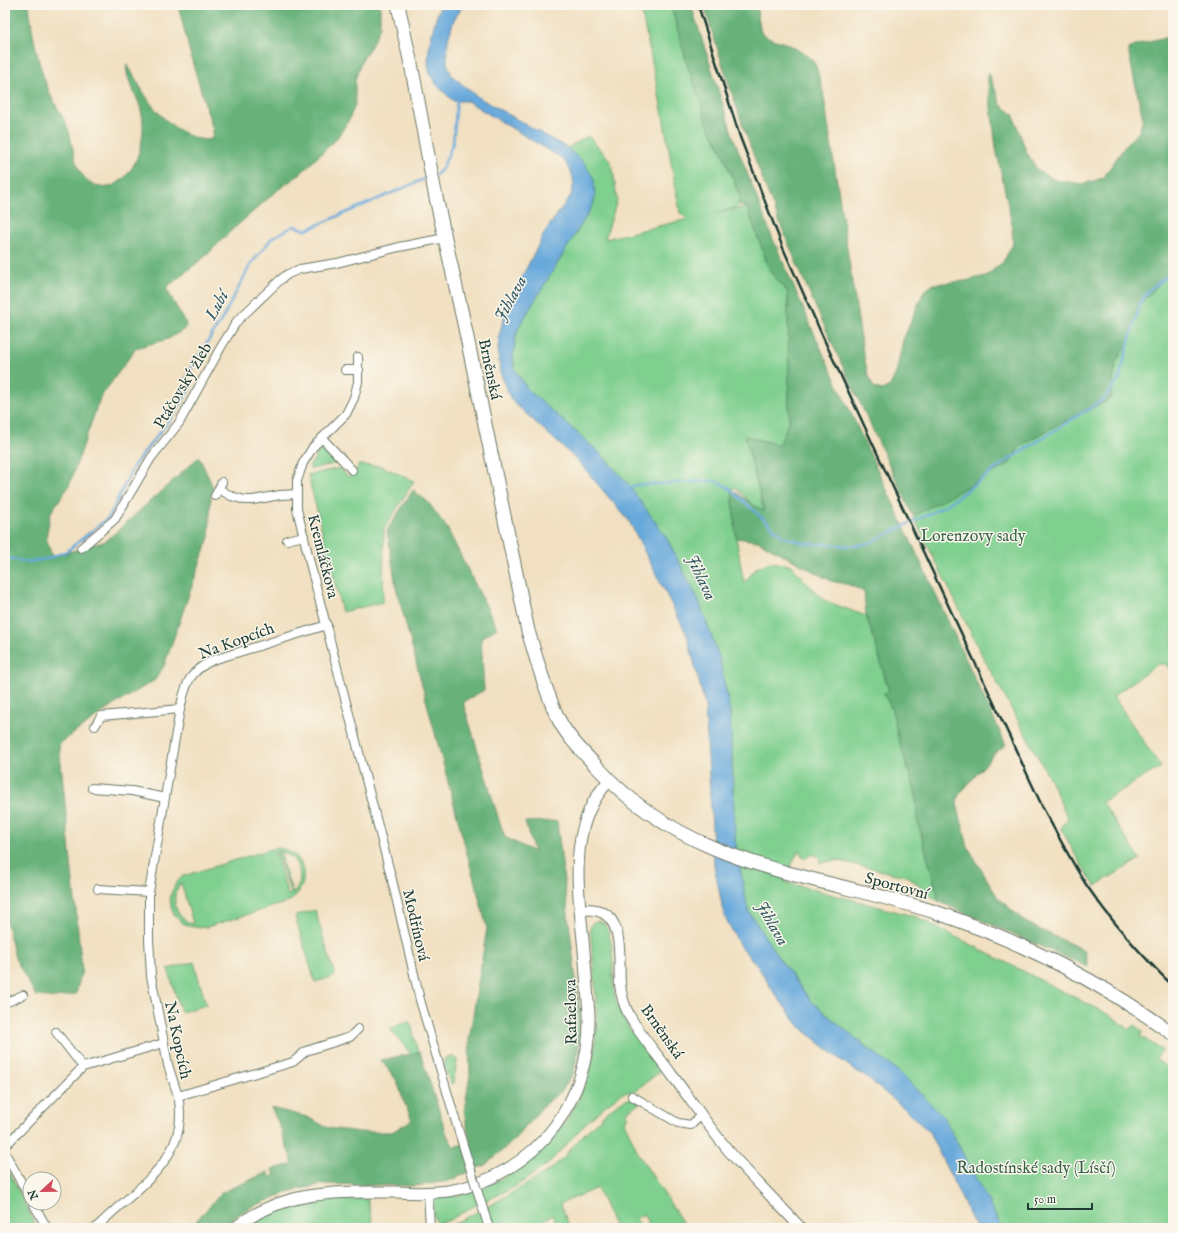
<svg xmlns="http://www.w3.org/2000/svg" width="1178" height="1233" font-family="'IM FELL English',serif">
<rect width="100%" height="100%" fill="#fbf7ec"/>
<filter id="ink" filterUnits="userSpaceOnUse"><feTurbulence type="fractalNoise" baseFrequency=".025" numOctaves="2"/><feDisplacementMap in="SourceGraphic" scale="8" xChannelSelector="R" yChannelSelector="G"/><feConvolveMatrix kernelMatrix="1 2 1 2 8 2 1 2 1" color-interpolation-filters="sRGB"/></filter>
<filter id="wash" filterUnits="userSpaceOnUse"><feTurbulence type="fractalNoise" baseFrequency=".012" numOctaves="4" result="noise"/><feDisplacementMap in="SourceGraphic" scale="16" xChannelSelector="R" yChannelSelector="G"/><feGaussianBlur stdDeviation="0.9" result="paint"/><feColorMatrix in="noise" values="0 0 0 0 0 0 0 0 0 0 0 0 0 0 0 0 0 1.4 0 .05"/><feComposite in="paint" operator="in"/></filter>
<g filter="url(#wash)">
<rect width="100%" height="100%" fill="#f1e0c1"/>
<!-- green -->
<g fill="#7fcf8f" stroke="#4f8662" fill-rule="evenodd">
<path d="M640,5H671L688,67L699,96L705,119L724,156L740,197L739,205L736,208L715,213L747,207L770,271L788,292L789,421L780,445L745,436L764,511L752,504L735,487L732,489L737,543L744,583L756,568L770,562L791,565L809,586L826,601L866,616L876,645L889,692L885,693L892,710L899,741L916,793L917,819L937,892L938,901L927,893L909,877L836,860L820,863L819,857L813,854L804,859L799,850L787,873L785,882L917,917L1113,1017L1129,1029L1134,1025L1143,1032L1140,1036L1162,1050L1156,1059L1173,1073V1228H1002L944,1119L937,1110L900,1073L855,1038L811,1001L778,957L749,912L746,901L735,840L730,711L719,657L698,599L666,537L628,484L600,453L528,390L515,370L513,360L515,340L518,328L593,205L595,195L584,163L567,148L588,136L609,159L613,169L617,200L605,239L688,219L680,213L662,110Z"/>
<path d="M1173,269V675L1166,664H1158L1113,696L1161,767L1102,802L1140,859L1095,886L1076,856L1061,828L1068,819L1049,777L984,659L913,516L1009,464L1019,447L1060,423L1072,419L1111,398L1116,361L1129,343L1140,304Z"/>
<path d="M323,449L326,450L335,461L334,464L311,469L309,467L320,450Z"/>
<path d="M359,465L381,466L414,481L384,529L383,602L342,612L308,475L340,468L348,477L358,468L357,466Z"/>
<path d="M275,848C306,848 314,886 288,902L207,927C174,932 157,899 183,876ZM275,852H279L277,853L291,894L288,895ZM280,852C300,856 306,880 293,894L282,862L283,861ZM181,883L193,923V924C175,919 169,897 181,883Z"/>
<path d="M315,910L335,976L315,982L295,916Z"/>
<path d="M598,921L604,923C619,948 608,977 617,1004C623,1025 648,1052 662,1070L635,1091L622,1093L606,1105L587,1122L548,1164L537,1172L513,1188L472,1207L448,1221L437,1223L434,1217L433,1202L435,1199C442,1196 451,1196 459,1195C477,1191 494,1183 509,1174C555,1149 588,1097 595,1045C599,1007 593,964 590,927L593,922Z"/>
<path d="M194,962L206,1005L181,1012L168,969Z"/>
<path d="M408,1021L411,1024L418,1052L411,1054L390,1029Z"/>
<path d="M452,1056L457,1060V1063L453,1082L452,1084L450,1083L444,1063L445,1058Z"/>
<path d="M625,1099H632L640,1103L626,1112L628,1117L624,1121L639,1155L686,1228H671L669,1224L659,1228H643L648,1224L644,1214L636,1218L641,1228H615L597,1188L560,1204L570,1228H559L553,1215L544,1220L547,1224L554,1222L557,1228H446L496,1202L537,1178L552,1168L563,1158L583,1135L609,1110Z"/>
<path d="M5,1164L37,1228H5Z"/>
<path d="M349,1198H367L374,1228H246C249,1224 254,1222 259,1220C287,1203 317,1199 349,1198Z"/>
</g>
<!-- forest -->
<g fill="#67b27a" stroke="#437857">
<path d="M5,5H29C32,35 38,65 50,94C55,105 62,115 67,126C75,146 72,177 97,186C103,188 108,188 114,185C126,179 134,167 138,155C143,140 145,125 141,110C138,96 124,78 127,64C134,76 141,89 149,101C161,118 189,144 212,139L213,130L192,61L178,5H380V27L371,46L362,60L355,80V105L348,122L336,139L299,175L279,189L232,230L208,254L166,288L186,324L185,329L168,339L136,348L100,398L69,486L51,512L46,537L52,557L106,541L199,457L213,487L211,496L209,537L164,666L155,680L112,706L59,744L82,970L76,994L56,998L36,996L15,958L5,915Z"/>
<path d="M671,5H691L734,139L772,237L821,349L1006,745L995,753L958,796L957,804L968,847L998,898L1028,924L1084,950L1088,967L938,901L937,892L917,819L916,793L899,741L892,710L884,693L889,691L876,645L866,616L864,592L850,585L831,581L758,541L736,538L732,489L752,504L764,511L745,436L780,445L789,421L788,292L770,271L747,207L739,205L740,197L724,156L705,119L699,96L688,67Z"/>
<path d="M704,5H756L761,33L772,39L788,44L811,58L816,66L823,91L863,352L868,375L874,388L882,390L890,386L896,373L903,340L924,291L934,284L965,281L986,276L1003,262L1013,244L1012,225L996,148L987,74L989,73L1001,105L1013,114L1026,151L1038,171L1055,180L1083,184L1103,178L1128,142L1139,132L1143,119L1129,55V49C1141,42 1159,41 1173,35V269L1140,304L1129,343L1116,361L1111,398L1072,419L1060,423L1020,446L1009,464L913,516C870,422 823,329 784,233C753,159 727,82 704,5Z"/>
<path d="M413,490L428,502L447,528L497,628L481,638L484,690L463,702L499,820L505,837L534,852L525,822L557,821L580,1015V1042L573,1073L562,1091L546,1103L511,1143L485,1165L449,1181L415,1186L324,1184L290,1191L247,1209L218,1228H190L221,1193L268,1172L270,1177L275,1175L272,1169L293,1164L279,1124L271,1108L307,1117L328,1128L361,1132H392L412,1120L404,1102L397,1081L381,1060L420,1052L447,1135L454,1147L470,1142L464,1111L470,1075L469,1040L487,928L396,587L387,530Z"/>
</g>
<!-- water -->
<path fill="#67a9db" stroke="#437388" d="M441,5H463L453,22L448,40L447,63L452,76L478,97L567,148L584,163L594,179L595,195L593,205L518,328L515,340L513,360L515,370L528,390L600,453L628,484L666,537L698,599L719,657L730,711L735,840L746,901L749,912L778,957L811,1001L855,1038L900,1073L937,1110L944,1118L1002,1228H976L929,1132L905,1109L862,1074L853,1069L833,1054L799,1026L773,991L758,967L740,946L724,915L714,865L705,705L687,635L629,521L577,460L511,400L500,372L498,349L499,336L507,306L546,230L571,195L574,183L571,172L563,159L467,101H453C446,94 437,86 432,78C422,62 434,21 441,5Z"/>
<g fill="none" stroke-linecap="round" stroke-linejoin="round">
<!-- stream -->
<g stroke="#67a9db" stroke-width="2.5">
<path d="M436,175L442,169L453,143L457,99"/>
<path d="M628,488L637,485L715,481L728,487L782,536L803,543L854,546L869,543L945,506L1008,460L1104,399L1119,379L1140,303L1148,291L1173,271"/>
<path d="M5,557L26,562L47,559L67,551L109,517L134,465L175,413L191,387L186,378L201,352L222,319L251,264L272,238L294,226L306,230L429,177"/>
</g>
</g>
</g>
<g filter="url(#ink)">
<g fill="none" stroke-linecap="round" stroke-linejoin="round">
<!-- minor casing -->
<g stroke="#687665" stroke-width="10">
<g id="minor">
<path d="M358,357V382L354,398L346,414L313,447L303,463L297,481V509L312,571L392,880L420,1000L458,1129"/>
<path d="M345,370H359"/>
<path d="M322,438L352,470"/>
<path d="M219,489L231,496L245,500H253L280,495L297,494"/>
<path d="M215,496L222,482"/>
<path d="M287,540L304,536"/>
<path d="M81,548L115,519L151,458L179,423L221,347L237,321L280,280L288,274L300,269L337,263L399,247L445,238"/>
<path d="M327,625L213,660C188,672 186,684 180,709L149,892V939L151,976L164,1043L168,1065L178,1096L293,1062L306,1051L350,1037L358,1029"/>
<path d="M95,726L101,716L180,709"/>
<path d="M92,788L132,791L165,798"/>
<path d="M98,889L149,892"/>
<path d="M5,1003L23,995"/>
<path d="M56,1032L83,1067"/>
<path d="M632,1096L678,1123L691,1125L701,1115"/>
<path d="M5,1146L83,1067L164,1043"/>
<path d="M5,1153L30,1198"/>
<path d="M428,1193L430,1227"/>
<path d="M33,1203L47,1228"/>
<path d="M96,1228C133,1189 192,1160 178,1096"/>
</g>
</g>
<!-- tertiary casing -->
<g stroke="#687665" stroke-width="12">
<path id="tertiary" d="M580,910C627,903 618,954 620,984C621,995 624,1005 629,1015C641,1037 658,1055 672,1075C691,1100 708,1126 728,1150C751,1177 777,1202 801,1228"/>
</g>
<!-- secondary casing -->
<g stroke="#687665" stroke-width="13">
<path id="secondary" d="M235,1228C283,1189 338,1192 397,1192C414,1193 431,1193 448,1191C489,1185 530,1160 555,1126C579,1093 590,1056 589,1015C587,987 585,958 582,930C577,879 570,821 609,781"/>
</g>
<!-- primary casing -->
<g stroke="#687665" stroke-width="15">
<path id="primary" d="M398,5L412,69L435,193L465,328L528,631C537,660 545,691 558,718C567,737 584,753 598,768C690,869 813,873 935,912C1019,940 1101,982 1173,1034"/>
</g>
<!-- minor -->
<use href="#minor" stroke="#fff" stroke-width="8"/>
<!-- tertiary -->
<use href="#tertiary" stroke="#fff" stroke-width="10"/>
<!-- secondary -->
<use href="#secondary" stroke="#fff" stroke-width="11"/>
<!-- primary -->
<use href="#primary" stroke="#fff" stroke-width="13"/>
<!-- rail -->
<path stroke="#1f3d34" stroke-width="2.5" d="M698,5L740,137L783,248L827,346L1043,808C1057,834 1071,861 1087,886C1112,922 1141,955 1173,986"/>
<!-- minor-bridge casing -->
<g stroke="#687665" stroke-width="10" stroke-linecap="butt">
<path id="minor-bridge" d="M458,1129L489,1228"/>
</g>
<!-- minor-bridge -->
<use href="#minor-bridge" stroke="#fff" stroke-width="8"/>
</g>
</g>
<g text-anchor="middle" stroke-width="3" stroke-linejoin="round" paint-order="stroke">
<!-- street labels -->
<g font-size="16" fill="#1f3d34" stroke="#fbf7ec">
<text transform="translate(491 369) rotate(78)" y="6">Brněnská</text>
<text transform="translate(182 385) rotate(-59)" y="6">Ptáčovský žleb</text>
<text transform="translate(324 556) rotate(76)" y="6">Kremláčkova</text>
<text transform="translate(236 640) rotate(-20)" y="6">Na Kopcích</text>
<text transform="translate(897 885) rotate(15)" y="6">Sportovní</text>
<text transform="translate(417 925) rotate(77)" y="6">Modřínová</text>
<text transform="translate(570 1012) rotate(-91)" y="6">Rafaelova</text>
<text transform="translate(663 1031) rotate(55)" y="6">Brněnská</text>
<text transform="translate(179 1040) rotate(78)" y="6">Na Kopcích</text>
</g>
<!-- park labels -->
<g font-size="16" fill="#37624b" stroke="#fbf7ec">
<text x="973" y="541">Lorenzovy sady</text>
<text x="1036" y="1173">Radostínské sady (Lísčí)</text>
</g>
<!-- water labels -->
<g font-size="17" font-style="italic" fill="#355d66" stroke="#fbf7ec">
<text transform="translate(510 298) rotate(-61)" y="6">Jihlava</text>
<text transform="translate(216 305) rotate(-61)" y="6">Lubí</text>
<text transform="translate(702 577) rotate(65)" y="6">Jihlava</text>
<text transform="translate(773 923) rotate(60)" y="6">Jihlava</text>
</g>
</g>
<!-- margin -->
<rect width="1178" height="1233" fill="none" stroke="#fbf7ec" stroke-width="20"/>
<!-- north arrow -->
<g transform="translate(42 1191) rotate(248)"><circle r="19" fill="#fbf7ec" stroke="#a3ada2"/>
<path d="M0-3L7 15L0 10L-7 15Z" fill="#d1495b"/>
<text y="-6" font-size="11" font-weight="bold" text-anchor="middle" fill="#1f3d34">N</text>
</g>
<!-- scale -->
<path d="M1028 1203v6h64v-6" fill="none" stroke="#1f3d34" stroke-width="2"/>
<text x="1034" y="1203" font-size="12" fill="#1f3d34" stroke="#fbf7ec" stroke-width="3" paint-order="stroke">50 m</text>
</svg>
